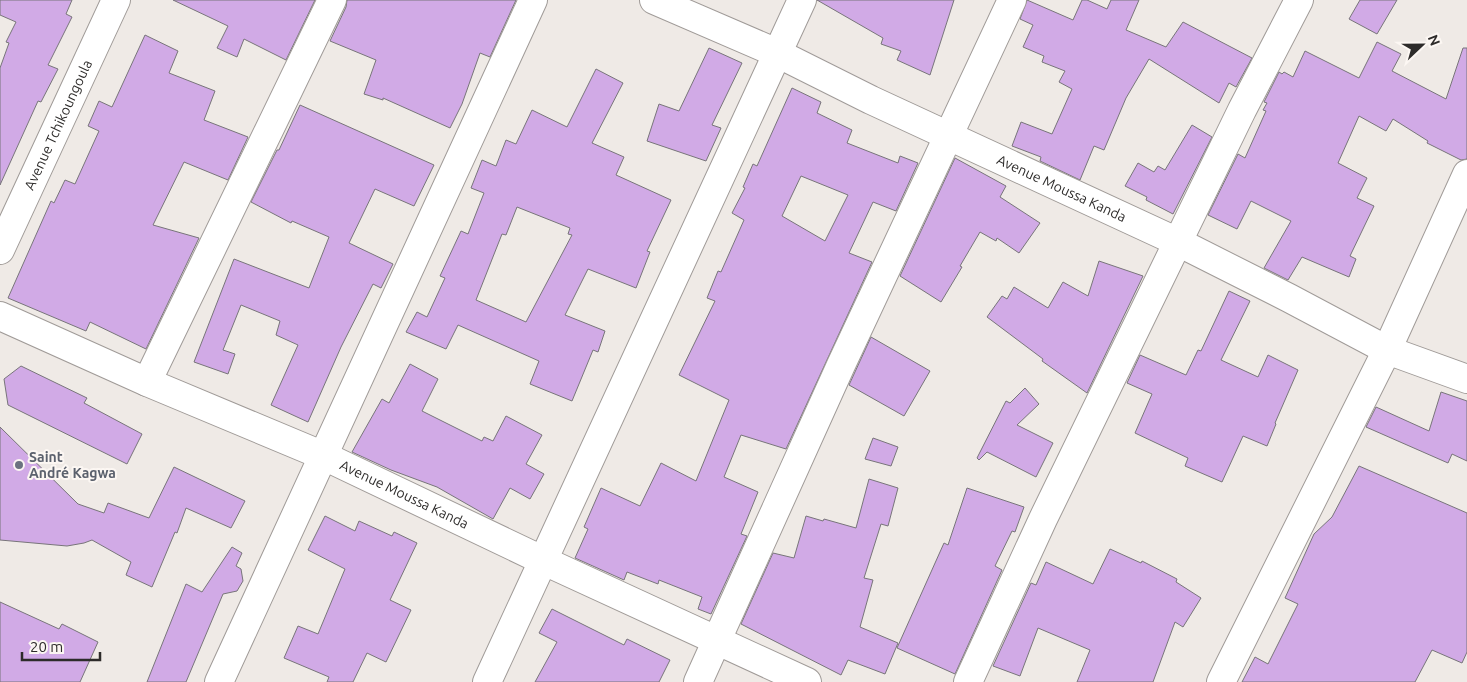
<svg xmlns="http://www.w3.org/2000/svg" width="1467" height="682" font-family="Ubuntu,sans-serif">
<rect width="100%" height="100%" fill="#efeae6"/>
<!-- building -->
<g fill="#d1aae6" stroke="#78757a" fill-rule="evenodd">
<path d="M0,0H72L66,14L72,17L48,65L58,69L41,102L38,101L0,185V68L9,43L6,42L16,22L0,15Z"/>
<path d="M173,0H315L286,60L244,39L237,57L217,48L228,26Z"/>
<path d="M347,0H516L490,57L480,53L462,104L450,128L383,98V100L364,94L376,60L330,41L346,7Z"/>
<path d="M817,0H954L930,75L897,60L901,51L881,44L883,38Z"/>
<path d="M1027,0L1073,20L1082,0H1087L1107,9L1111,0H1139L1126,30L1166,47L1183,22L1252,58L1236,87L1229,83L1219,103L1149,59L1126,98L1104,150L1094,146L1080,180L1040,161L1041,157L1012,146L1021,122L1052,134L1072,89L1059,82L1065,71L1042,62L1044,56L1023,47L1033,25L1020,19Z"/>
<path d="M1360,0H1397L1377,34L1349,19Z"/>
<path d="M145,35L178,51L169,73L215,91L204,120L248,137L228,180L184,162L153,225L199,238L146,349L90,322L86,331L8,298L51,201L54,203L65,180L75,184L99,131L88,126L99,101L112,107Z"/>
<path d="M1377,42L1401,54L1392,71L1446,99L1463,48H1467V159L1461,160L1427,143L1428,141L1393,119L1386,131L1359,116L1338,163L1367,178L1357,198L1374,206L1350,256L1356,259L1349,277L1302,257L1288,280L1264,268L1291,221L1251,201L1237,229L1208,215L1238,154L1245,158L1266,111L1263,110L1267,103L1264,102L1279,72L1282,74L1284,72L1293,77L1305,51L1359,78Z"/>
<path d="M709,48L742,63L712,125L721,128L706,161L647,141L659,104L679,111Z"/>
<path d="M596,69L623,83L592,143L624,157L616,175L671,200L647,251L650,252L636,288L588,269L565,315L605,331L598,352L593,350L572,401L530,384L539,361L458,325L446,349L406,332L417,312L427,317L445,278L440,276L461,231L468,234L484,193L471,188L482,160L496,166L506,140L516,144L532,110L567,127ZM517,207L570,228L568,234L572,235L526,322L476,300L502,234L506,235Z"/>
<path d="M792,88L821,102L817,113L852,130L847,143L898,163L900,156L918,163L896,211L873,202L849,253L872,262L786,449L741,435L724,477L758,492L741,534L747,536L711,614L698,609L702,597L659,580L658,584L627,572L624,580L575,558L588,529L584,527L601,488L640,506L661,463L696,481L729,400L679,375L715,301L707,298L718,271L721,272L744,220L732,213L745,188L743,187L753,164L757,166ZM801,176L848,195L825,241L782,216Z"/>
<path d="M300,105L434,165L414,206L375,189L349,243L393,264L381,288L373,284L341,347L308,422L271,405L298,345L276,335L280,321L241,305L223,350L235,354L228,374L194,362L234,259L309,288L329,237L292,221L291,223L251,202L277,150H279Z"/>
<path d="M1192,125L1212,137L1173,214L1146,200L1147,197L1125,186L1138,163L1154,172L1158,166L1165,170Z"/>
<path d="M955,158L1006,186L1000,197L1040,223L1019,253L997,238L996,241L980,232L960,266L962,267L941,302L900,276Z"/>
<path d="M1099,261L1143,276L1087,393L1042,361L1043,359L987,317L1002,296L1007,299L1014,287L1048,308L1063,282L1088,296Z"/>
<path d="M1229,291L1250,301L1221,360L1258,377L1268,355L1298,370L1275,423L1276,424L1267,446L1243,436L1222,482L1185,466L1188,458L1135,433L1152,394L1127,383L1140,355L1186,375L1198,350L1201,351Z"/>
<path d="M871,337L930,371L904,416L849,385Z"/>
<path d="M410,364L438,379L422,411L482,441L484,437L493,441L506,416L542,435L526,464L544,474L530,499L510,488L493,519L437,487L391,470L352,452L382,399L389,403Z"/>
<path d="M21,366L87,398L84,403L142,434L127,464L8,405L4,379Z"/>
<path d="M1025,388L1039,404L1017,425L1053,443L1036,477L987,452L979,460L977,458L1006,401L1010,403Z"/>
<path d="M1441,392L1467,401V461L1452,454L1448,463L1366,427L1376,407L1429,431Z"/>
<path d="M0,427L78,504L104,513L108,503L149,518L174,467L245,501L231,528L186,508L177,533L175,532L152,587L126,575L131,562L92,540L84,543L67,546L0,540Z"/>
<path d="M873,438L898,447L891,466L865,459Z"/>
<path d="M1359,466L1467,513V652L1462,663L1432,650L1415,682H1242L1255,657L1268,664L1298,604L1285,598L1314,534L1332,517Z"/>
<path d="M869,479L898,488L888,526L881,524L864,578L873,580L860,627L898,643L885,674L848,660L841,675L741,624L773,553L794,558L806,516L823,521L824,519L856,528Z"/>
<path d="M967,488L1024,507L1015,532L1012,531L995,566L1002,570L955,674L897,648L944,543L948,545Z"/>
<path d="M325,516L355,531L359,521L392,536L394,532L417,543L390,600L411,610L386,662L367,653L353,682H327L329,677L284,658L298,626L318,634L345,569L308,550Z"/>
<path d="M232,547L242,553L236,566L241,569L243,581L237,591L223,594L186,682H147L186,584L202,592Z"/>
<path d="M1110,549L1141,563L1142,561L1177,579L1176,582L1201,598L1183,627L1175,622L1153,682H1077L1090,650L1038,628L1020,676L993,666L1031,583L1036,585L1046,562L1093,584Z"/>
<path d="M0,602L59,629L62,624L98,642L80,682H0Z"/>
<path d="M552,609L624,645L627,639L670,660L659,682H535L557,642L539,633Z"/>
</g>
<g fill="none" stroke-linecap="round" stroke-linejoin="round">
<!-- street casing -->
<g stroke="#a09b98" stroke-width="30">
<g id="street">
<path id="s1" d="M654,0L777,53L871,100L1178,242L1289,298L1387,350L1467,379"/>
<path id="s2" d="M0,316L147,382L324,456L542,560L807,682"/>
<path d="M147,382L332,0"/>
<path d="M219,682L533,0"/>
<path d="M487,682L802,0"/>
<path d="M698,682L841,365L1012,0"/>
<path d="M968,682L1043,519L1242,110L1299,0"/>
<path d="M1221,682L1387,350L1467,174"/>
</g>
</g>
<!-- secondary casing -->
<g stroke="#a09b98" stroke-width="30">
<g id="secondary">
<path id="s3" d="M0,250L116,0"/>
</g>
</g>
<!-- street -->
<use href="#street" stroke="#fff" stroke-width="28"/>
<!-- secondary -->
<use href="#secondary" stroke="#fff" stroke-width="28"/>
</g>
<!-- markers -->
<circle fill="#6b7280" stroke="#fcf7f3" stroke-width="2" cx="19" cy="465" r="5"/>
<g text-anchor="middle" stroke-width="4" stroke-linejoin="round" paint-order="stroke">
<!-- street labels -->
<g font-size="14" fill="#2d2b2a" stroke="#fcf7f3">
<text dy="5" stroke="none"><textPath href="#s3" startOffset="138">Avenue Tchikoungoula</textPath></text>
<text dy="5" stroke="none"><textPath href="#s1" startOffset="449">Avenue Moussa Kanda</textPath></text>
<text dy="5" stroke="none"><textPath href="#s2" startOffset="442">Avenue Moussa Kanda</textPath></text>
</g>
<!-- worship labels -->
<g font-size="14" font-weight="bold" fill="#5b616d" stroke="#fcf7f3" text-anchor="start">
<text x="29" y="462">Saint<tspan x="29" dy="16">André Kagwa</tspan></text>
</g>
</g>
<!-- north arrow -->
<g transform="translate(1422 45) rotate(68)" stroke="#fcf7f3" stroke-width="4" paint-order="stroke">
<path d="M0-4L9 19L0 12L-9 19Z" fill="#2d2b2a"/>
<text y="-8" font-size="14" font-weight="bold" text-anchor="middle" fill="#2d2b2a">N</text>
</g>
<!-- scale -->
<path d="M22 652v8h78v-8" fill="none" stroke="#2d2b2a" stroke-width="2.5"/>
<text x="30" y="652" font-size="15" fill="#2d2b2a" stroke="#fcf7f3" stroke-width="4" paint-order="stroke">20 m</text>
</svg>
